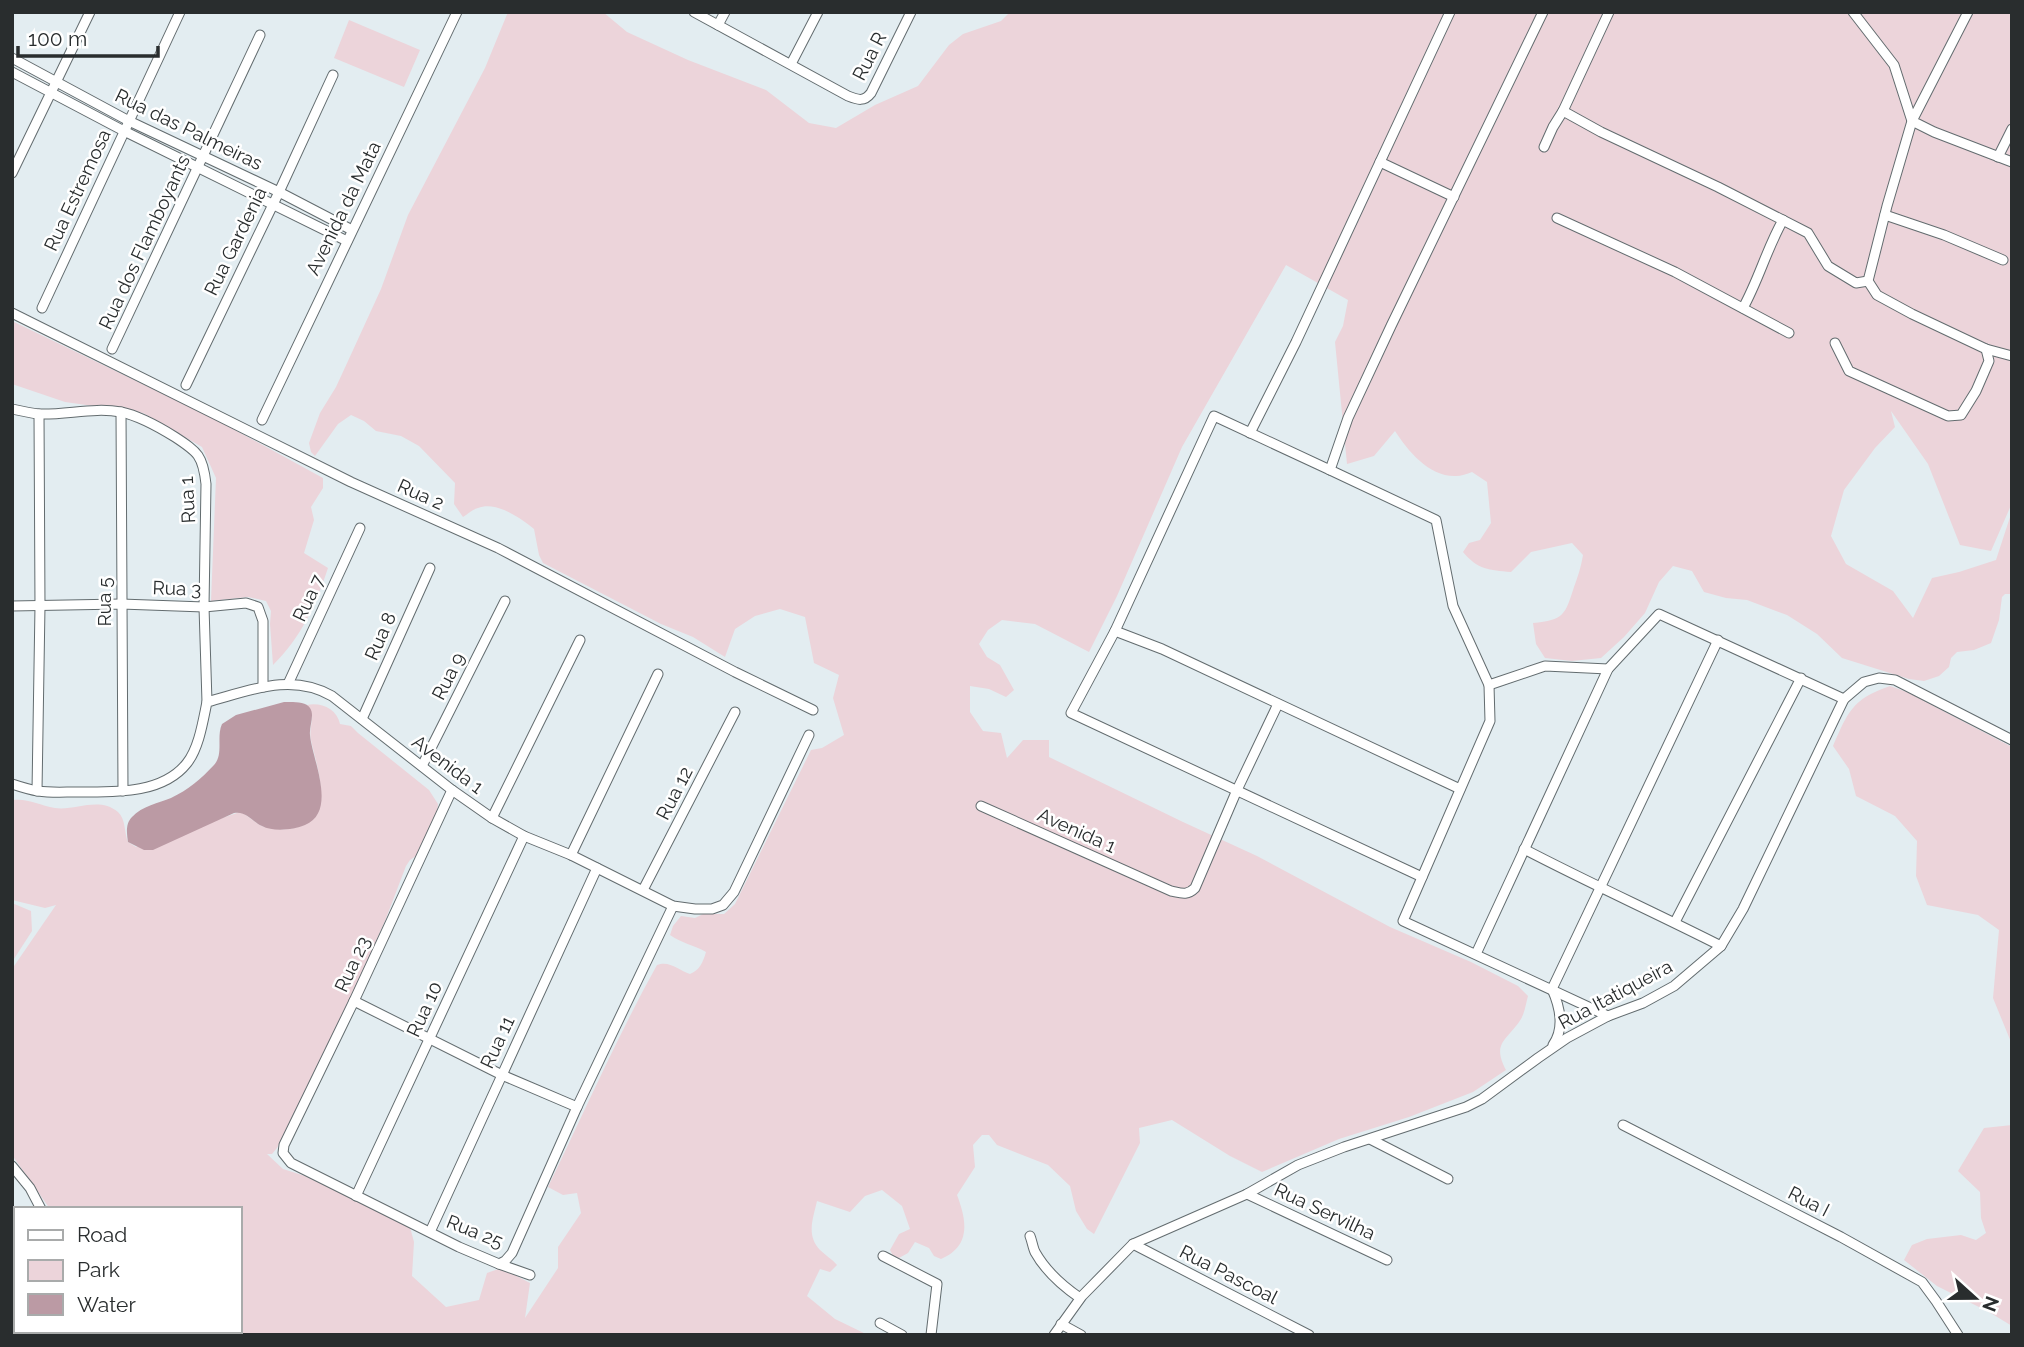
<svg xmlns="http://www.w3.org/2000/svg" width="2024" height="1347" font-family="Raleway,sans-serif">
<rect width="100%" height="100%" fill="#e3edf1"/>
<!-- green -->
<g fill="#ecd4da">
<path d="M508,12H603L627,32L688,60L766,90L809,123L836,128L875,105L918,86L949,45L963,34L1001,21L1010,12H2012V503L1991,551L1960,545L1928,464L1891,411L1895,427L1875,448L1844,490L1831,536L1846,564L1893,591L1913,618L1932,578L1959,572L1996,560L2012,511V596L2010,594H2005L2002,597L1999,620L1991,643L1974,650L1957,652L1951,658L1949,667L1939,676L1924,681L1909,679L1842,658L1817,634L1787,615L1747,600L1726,598L1704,592L1692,571L1673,566L1659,582L1645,613L1624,637L1601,658L1572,661L1545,658L1536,644L1533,623C1564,620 1565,615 1574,587C1578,576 1581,567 1583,555L1572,543L1531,552L1511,572C1489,570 1478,570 1463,552L1469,543L1480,540L1491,523L1487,482L1472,472C1467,474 1461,476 1456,476C1429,477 1408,451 1395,431L1374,456L1347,464L1335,342L1343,326L1348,300L1286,265L1182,447L1117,596L1089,652L1035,624L1002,620L988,630L979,644L987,657L1000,665L1014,690L1006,697L989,689L970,686V712L983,731L1001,733L1007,758L1023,740H1049V757L1183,822L1257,856L1390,927L1471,962L1518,986L1528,996C1526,1003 1525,1012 1521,1019C1508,1040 1491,1042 1506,1070L1473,1092L1409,1117L1339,1139L1262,1172L1230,1156L1172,1120L1139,1128L1140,1143L1094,1234L1087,1229L1076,1211L1070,1186L1048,1165L997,1145L989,1135H982L973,1145L975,1167L957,1195C967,1221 971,1246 941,1259L934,1256L929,1248L915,1242L908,1253L899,1258L893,1256L890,1250L899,1234L910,1229L902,1206L882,1190L865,1196L850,1212L817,1201C813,1219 806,1235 820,1250C825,1255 832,1259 837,1265L830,1272L820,1269L807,1296L835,1319L868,1335H45L46,1331H240V1209H50L12,1155V969L56,905L45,908L12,900V800C28,798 39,805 55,808C75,811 99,796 118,812C126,819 124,833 128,842L136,847L240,812C249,816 255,823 262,826C272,830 285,830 294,828C337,820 317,768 311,740C308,728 317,715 307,705C321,702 337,709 340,724L351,726L358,733L429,790L438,804L437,813L429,832L416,856L410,860L406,866L385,921L358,982L277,1148L272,1154H267L283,1169L305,1176L410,1227L414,1242L412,1276L446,1307L479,1300L487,1273L501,1268L530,1283L525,1318L558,1268V1247L581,1213L577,1193L563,1195L548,1187C584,1113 617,1037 657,965C669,960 679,970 690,974C700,970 703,962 706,952C694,945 681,943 670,935L673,926L681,916L695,918L703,914H724L735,904L811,750L822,748L844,735L833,698L839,675L814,663L805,617L780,609L755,616L735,629L725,657L693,637L661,624L543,563L539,555L534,529C520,518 497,501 478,508C473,509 468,514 463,517L454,504L455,483L419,446L401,436L376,431L364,421L351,415L338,424L315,456L311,452L309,443L320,413L336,387L348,361L381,289L408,215L485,68Z"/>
<path d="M349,20L420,50L404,87L334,58Z"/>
<path d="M12,321L213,418L323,478V488L311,507L314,520L304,553L328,568C316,604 301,638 273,665L270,624L271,611L266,601L248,597L211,601L216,478L202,447L143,413L65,402L12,384Z"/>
<path d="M1890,686L1907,692L2012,747V1050L2011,1042L1993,998L1999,930L1978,915L1927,905L1916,876L1917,841L1895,816L1856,796L1849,769L1833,746C1848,712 1852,699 1890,686Z"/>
<path d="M12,903L31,911L32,931L12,962Z"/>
<path d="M2012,1125V1326L1989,1312L1937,1286L1904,1260L1912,1245L1927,1239L1961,1235L1976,1240L1986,1233L1981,1218L1980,1192L1958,1171L1984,1128Z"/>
</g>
<!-- water -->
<path fill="#bb9aa4" d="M284,702C292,702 306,701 310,708C315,715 309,726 310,735C312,759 338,811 305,825C293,830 273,832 262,826C251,821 247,811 234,813L153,850H144L128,842C127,834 125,824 132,817C142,806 159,803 171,798C188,790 201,779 214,765C224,754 216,737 222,724L236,715Z"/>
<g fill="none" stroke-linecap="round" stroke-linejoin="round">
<!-- minor casing -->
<g stroke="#636c6f" stroke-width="11">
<g id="minor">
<path d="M694,12L848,96C858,100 864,102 871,93L911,12"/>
<path d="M1543,12L1391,326L1348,418L1330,470L1436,520L1453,606L1489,685L1490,721L1403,921L1608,1016"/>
<path d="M1609,12L1563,111L1601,132L1718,187L1808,233L1828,266L1856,283L1868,281"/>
<path d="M1853,12L1894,65L1912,121L1887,206L1868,281L1877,295L1912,314L1986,349L2012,356"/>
<path d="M1968,12L1912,121L1934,132L2012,162"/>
<path d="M718,25L725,12"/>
<path d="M12,58L129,121L279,192L352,230"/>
<path d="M791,64L818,12"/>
<path d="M12,72L124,131L347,241"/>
<path d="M1544,147L1553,127L1563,111"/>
<path d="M1998,157L2012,129"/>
<path d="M1380,162L1454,197"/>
<path d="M12,173L90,12"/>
<path d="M1885,215L1944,235L2003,260"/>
<path d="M1557,218L1675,272L1789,333"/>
<path d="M42,308L180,12"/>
<path d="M1743,308C1759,279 1767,248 1783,220"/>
<path d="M12,313L351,482L498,548L735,672L813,710"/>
<path d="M1835,343L1849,371L1948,416L1961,415L1976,391L1989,361L1986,349"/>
<path d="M112,349L260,35"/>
<path d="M186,385L279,192L333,75"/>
<path d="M12,409C21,411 30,413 39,414C67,415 94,407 121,412C140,416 159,427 175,437C198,452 203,456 206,484L204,607L207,702"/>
<path d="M121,412L123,791"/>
<path d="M262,420L457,12"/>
<path d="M1250,433L1296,342L1450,12"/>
<path d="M12,606L121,604L204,607L246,603L258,607L263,621V687"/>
<path d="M1115,631L1214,416L1330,470"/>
<path d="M288,684L360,528"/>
<path d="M1489,685L1545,666L1608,669"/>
<path d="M362,719L430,568"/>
<path d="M422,766L505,601"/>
<path d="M12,784C21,787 30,790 38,791C51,793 64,792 76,792C112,792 162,795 187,763C199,748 203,721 207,702C249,691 291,672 332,696L452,790L492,818L524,836L571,855L673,906L695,909H712L723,905L734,892L809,735"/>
<path d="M452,790L354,1001L284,1145L283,1153L291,1163L459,1247L499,1264L505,1261L512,1253L577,1107L673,906"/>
<path d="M37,791L40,606L39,414"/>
<path d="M981,806L1171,891C1181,893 1187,896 1195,888L1237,790L1278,704"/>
<path d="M492,818L580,640"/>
<path d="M1524,849C1589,883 1656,913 1721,946"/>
<path d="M571,855L658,674"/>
<path d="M1422,877L1071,713L1115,631L1162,649L1460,789"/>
<path d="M643,890L735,712"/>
<path d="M1675,922L1801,678"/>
<path d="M1476,954L1608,669L1659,614L1844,699"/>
<path d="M354,1001L502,1075L577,1107"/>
<path d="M1553,1045C1565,1028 1560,1007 1552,989L1718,640"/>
<path d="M1623,1125L1841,1237L1922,1282L1936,1301L1958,1335"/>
<path d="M1370,1139L1448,1179"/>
<path d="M12,1166L30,1188L41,1209"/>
<path d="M1247,1194L1387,1260"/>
<path d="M356,1196L524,836"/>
<path d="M430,1232L597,868"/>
<path d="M1030,1236C1032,1241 1033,1248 1035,1252C1045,1270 1064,1287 1080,1298"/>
<path d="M1133,1244L1309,1335"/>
<path d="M883,1256L937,1284L931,1335"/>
<path d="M499,1264L530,1275"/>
<path d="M12,1300L16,1303"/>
<path d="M880,1323L902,1335"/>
<path d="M1061,1324L1081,1335"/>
<path d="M39,1335L40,1331"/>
<path d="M1054,1335L1082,1296L1133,1244L1247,1194L1298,1165L1344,1147L1466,1107L1482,1099L1538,1058L1567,1038L1608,1016L1643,1003L1674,986L1721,946L1743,909L1844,699L1864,682L1879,678L1895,680L2012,740"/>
</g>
</g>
<!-- minor -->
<use href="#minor" stroke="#fff" stroke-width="9"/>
</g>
<g text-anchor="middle" stroke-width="5" stroke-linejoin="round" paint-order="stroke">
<!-- street labels -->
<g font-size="19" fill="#292d2e" stroke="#fff">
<text transform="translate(869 56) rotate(-63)" y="7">Rua R</text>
<text transform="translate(189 129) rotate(26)" y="7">Rua das Palmeiras</text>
<text transform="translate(77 190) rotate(-65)" y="7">Rua Estremosa</text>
<text transform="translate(343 208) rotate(-64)" y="7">Avenida da Mata</text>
<text transform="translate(235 241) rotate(-64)" y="7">Rua Gardenia</text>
<text transform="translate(144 242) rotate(-65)" y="7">Rua dos Flamboyants</text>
<text transform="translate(421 494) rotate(24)" y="7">Rua 2</text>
<text transform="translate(187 500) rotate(-93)" y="7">Rua 1</text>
<text transform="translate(177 588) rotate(2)" y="7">Rua 3</text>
<text transform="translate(308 598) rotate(-65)" y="7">Rua 7</text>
<text transform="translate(104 602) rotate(-90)" y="7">Rua 5</text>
<text transform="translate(380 636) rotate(-66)" y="7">Rua 8</text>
<text transform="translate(448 676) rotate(-63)" y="7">Rua 9</text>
<text transform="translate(448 764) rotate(37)" y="7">Avenida 1</text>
<text transform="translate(674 793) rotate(-63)" y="7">Rua 12</text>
<text transform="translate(1077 830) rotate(24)" y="7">Avenida 1</text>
<text transform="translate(352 964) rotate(-65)" y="7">Rua 23</text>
<text transform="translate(1615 994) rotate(-28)" y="7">Rua Itatiqueira</text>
<text transform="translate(424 1009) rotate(-65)" y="7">Rua 10</text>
<text transform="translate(497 1042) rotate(-65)" y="7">Rua 11</text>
<text transform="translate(1809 1201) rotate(27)" y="7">Rua I</text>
<text transform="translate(1325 1211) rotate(25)" y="7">Rua Servilha</text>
<text transform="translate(475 1231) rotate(22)" y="7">Rua 25</text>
<text transform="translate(1229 1274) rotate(27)" y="7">Rua Pascoal</text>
</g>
</g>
<!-- border -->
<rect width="2024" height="1347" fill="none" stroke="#292d2e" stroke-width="28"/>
<!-- legend -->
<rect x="14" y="1207" width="228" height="126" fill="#ffffff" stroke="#a9abab" stroke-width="2"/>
<rect x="28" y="1230" width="35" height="10" fill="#ffffff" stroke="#a9abab" stroke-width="2"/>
<text x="77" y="1242" font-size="21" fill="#292d2e">Road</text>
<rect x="28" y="1260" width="35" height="21" fill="#ecd4da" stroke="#a9abab" stroke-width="2"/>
<text x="77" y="1277" font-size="21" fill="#292d2e">Park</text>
<rect x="28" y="1294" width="35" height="21" fill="#bb9aa4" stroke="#a9abab" stroke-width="2"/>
<text x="77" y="1312" font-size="21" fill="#292d2e">Water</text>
<!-- north arrow -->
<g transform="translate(1975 1298) rotate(111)" stroke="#ffffff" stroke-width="5" paint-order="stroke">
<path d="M0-5L12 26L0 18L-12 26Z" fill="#292d2e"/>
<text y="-10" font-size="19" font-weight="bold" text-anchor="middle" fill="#292d2e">N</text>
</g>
<!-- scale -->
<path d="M18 46v10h140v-10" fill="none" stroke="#292d2e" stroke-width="3.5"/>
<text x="28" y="46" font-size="21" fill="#292d2e" stroke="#ffffff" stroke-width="5" paint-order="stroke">100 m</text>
</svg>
